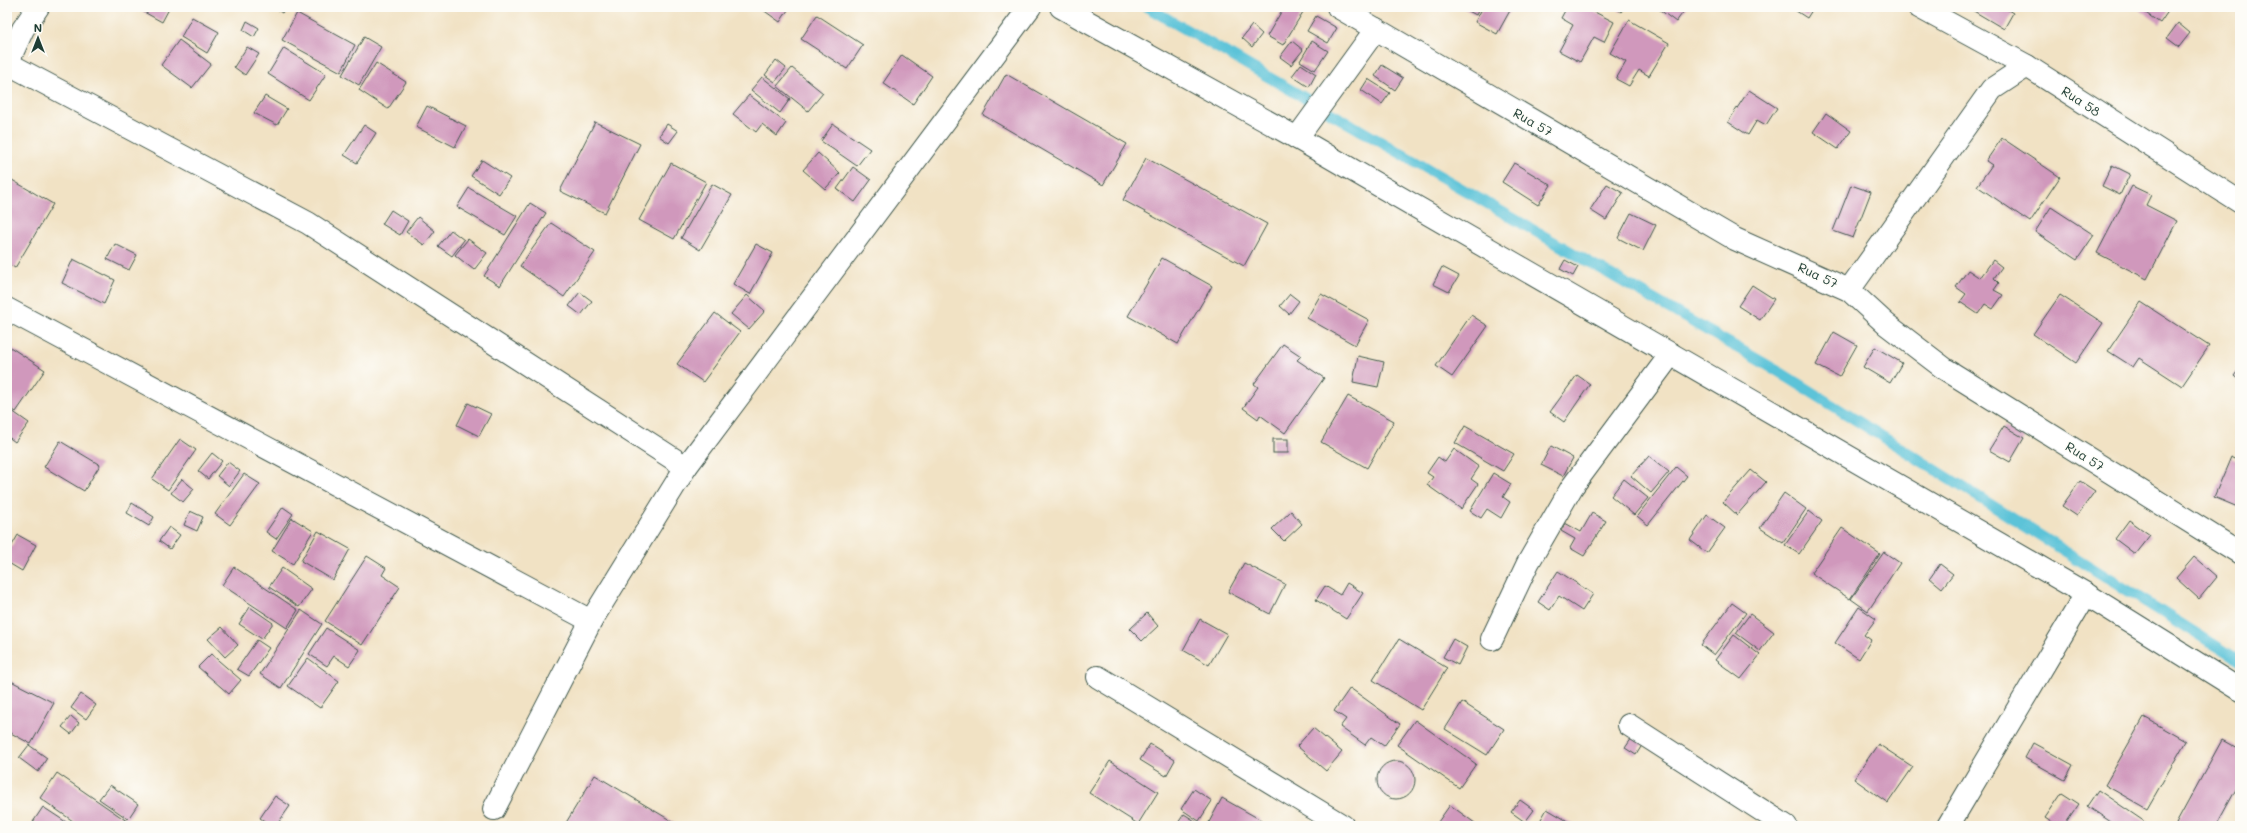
<svg xmlns="http://www.w3.org/2000/svg" width="2247" height="833" font-family="Mali,sans-serif">
<rect width="100%" height="100%" fill="#fdfcf7"/>
<filter id="ink" filterUnits="userSpaceOnUse"><feTurbulence type="fractalNoise" baseFrequency=".025" numOctaves="2"/><feDisplacementMap in="SourceGraphic" scale="8" xChannelSelector="R" yChannelSelector="G"/><feConvolveMatrix kernelMatrix="1 2 1 2 8 2 1 2 1" color-interpolation-filters="sRGB"/></filter>
<filter id="wash" filterUnits="userSpaceOnUse"><feTurbulence type="fractalNoise" baseFrequency=".012" numOctaves="4" result="noise"/><feDisplacementMap in="SourceGraphic" scale="16" xChannelSelector="R" yChannelSelector="G"/><feGaussianBlur stdDeviation="0.9" result="paint"/><feColorMatrix in="noise" values="0 0 0 0 0 0 0 0 0 0 0 0 0 0 0 0 0 1.4 0 .05"/><feComposite in="paint" operator="in"/></filter>
<g filter="url(#wash)">
<rect width="100%" height="100%" fill="#f1e2c4"/>
<g fill="none" stroke-linecap="round" stroke-linejoin="round">
<!-- stream -->
<path stroke="#5bc3d8" stroke-width="11" d="M1147,7L1781,373L2240,661"/>
</g>
<g id="blocks">
<!-- building -->
<g fill="#d098bc">
<path d="M135,7H170L162,22Z"/>
<path d="M273,7H286L282,13Z"/>
<path d="M759,7H790L780,22Z"/>
<path d="M1284,7H1294L1303,12L1283,45L1267,36Z"/>
<path d="M1461,7H1480L1476,15Z"/>
<path d="M1483,7H1512L1497,34L1475,22Z"/>
<path d="M1567,7H1585L1614,22L1604,42L1594,37L1580,62L1559,51L1573,25L1561,18Z"/>
<path d="M1615,7H1625L1621,12Z"/>
<path d="M1656,7H1687L1676,22Z"/>
<path d="M1790,7H1814L1807,18Z"/>
<path d="M1967,7H2003L2013,13L2004,29Z"/>
<path d="M2137,7H2171L2160,23Z"/>
<path d="M297,13L355,45L341,72L282,40Z"/>
<path d="M817,15L863,45L847,69L801,39Z"/>
<path d="M1316,16L1337,28L1328,43L1307,31Z"/>
<path d="M192,17L219,32L207,53L181,37Z"/>
<path d="M1629,20L1669,43L1649,76L1639,70L1629,86L1616,79L1626,62L1610,53Z"/>
<path d="M247,21L259,28L254,37L243,30Z"/>
<path d="M2178,23L2190,33L2179,47L2167,38Z"/>
<path d="M1252,25L1262,34L1252,47L1242,38Z"/>
<path d="M364,37L381,47L359,85L342,75Z"/>
<path d="M179,40L211,64L192,88L161,65Z"/>
<path d="M1292,41L1303,50L1291,65L1280,57Z"/>
<path d="M1312,41L1328,51L1315,70L1300,61Z"/>
<path d="M247,47L259,54L245,75L234,67Z"/>
<path d="M284,48L326,74L309,100L268,74Z"/>
<path d="M902,55L932,76L913,104L883,83Z"/>
<path d="M776,60L786,68L775,82L765,75Z"/>
<path d="M376,63L406,82L388,109L359,90Z"/>
<path d="M1301,64L1316,74L1309,87L1292,76Z"/>
<path d="M1382,65L1403,78L1395,90L1375,76Z"/>
<path d="M792,68L823,93L808,111L777,86Z"/>
<path d="M1006,74L1127,144L1103,185L983,115Z"/>
<path d="M762,77L790,99L780,113L751,90Z"/>
<path d="M1368,79L1390,93L1382,104L1361,90Z"/>
<path d="M1749,90L1777,108L1766,125L1757,120L1748,135L1728,122Z"/>
<path d="M749,95L786,123L777,136L762,124L756,132L733,114Z"/>
<path d="M265,96L287,109L277,125L254,113Z"/>
<path d="M427,106L466,126L455,147L416,127Z"/>
<path d="M1826,113L1851,131L1838,149L1813,132Z"/>
<path d="M595,122L640,144L605,213L560,191Z"/>
<path d="M667,124L678,131L669,143L659,136Z"/>
<path d="M833,124L870,149L857,166L821,141Z"/>
<path d="M364,125L376,133L357,163L344,155Z"/>
<path d="M2002,138L2060,177L2030,222L1977,186L1992,165L1986,161Z"/>
<path d="M818,153L840,173L825,189L803,170Z"/>
<path d="M1146,158L1267,224L1244,266L1123,200Z"/>
<path d="M482,160L510,178L499,194L471,176Z"/>
<path d="M671,163L706,182L674,239L639,220Z"/>
<path d="M1514,163L1551,185L1538,205L1502,182Z"/>
<path d="M2112,165L2130,174L2120,195L2102,186Z"/>
<path d="M853,167L871,180L855,202L837,189Z"/>
<path d="M7,177L53,204L15,268L7,263Z"/>
<path d="M712,184L732,195L700,250L681,238Z"/>
<path d="M1607,184L1623,193L1606,220L1590,210Z"/>
<path d="M1851,185L1871,192L1853,238L1833,231Z"/>
<path d="M2132,186L2151,195L2146,205L2177,221L2147,279L2097,253Z"/>
<path d="M469,188L517,216L505,235L457,207Z"/>
<path d="M530,203L546,213L500,286L484,276Z"/>
<path d="M2051,207L2094,235L2077,260L2035,232Z"/>
<path d="M391,210L408,221L400,235L382,224Z"/>
<path d="M1631,213L1656,225L1643,251L1618,238Z"/>
<path d="M418,217L435,231L424,245L406,232Z"/>
<path d="M551,223L595,252L564,297L520,266Z"/>
<path d="M451,230L464,240L452,256L438,246Z"/>
<path d="M468,239L487,253L474,270L455,255Z"/>
<path d="M115,244L137,255L129,270L107,259Z"/>
<path d="M756,244L773,253L750,294L733,284Z"/>
<path d="M1162,258L1212,286L1178,344L1128,316Z"/>
<path d="M73,259L115,280L104,304L62,283Z"/>
<path d="M1565,260L1578,267L1573,276L1560,269Z"/>
<path d="M1993,260L2002,267L1994,278L1999,283L1994,290L2003,295L1993,309L1985,304L1978,314L1960,302L1966,294L1956,287L1968,270L1980,278Z"/>
<path d="M1442,267L1459,276L1449,292L1433,284Z"/>
<path d="M1752,285L1774,299L1760,320L1738,306Z"/>
<path d="M580,292L592,301L581,315L569,306Z"/>
<path d="M1290,294L1299,301L1289,314L1280,306Z"/>
<path d="M1321,294L1369,320L1355,345L1307,318Z"/>
<path d="M747,295L765,311L749,329L731,314Z"/>
<path d="M2060,295L2103,323L2076,363L2033,334Z"/>
<path d="M2141,302L2209,346L2182,386L2139,358L2133,367L2108,351Z"/>
<path d="M715,313L740,332L703,382L677,364Z"/>
<path d="M1471,315L1488,326L1452,377L1436,366Z"/>
<path d="M1834,332L1857,345L1839,377L1816,365Z"/>
<path d="M1283,344L1301,356L1297,360L1324,378L1285,433L1260,415L1258,419L1243,408L1258,387L1254,384Z"/>
<path d="M7,345L45,370L16,412L7,406Z"/>
<path d="M1875,347L1902,363L1890,383L1863,367Z"/>
<path d="M1358,356L1384,362L1378,387L1353,382Z"/>
<path d="M2240,368V381L2234,376Z"/>
<path d="M1577,375L1590,384L1564,422L1550,412Z"/>
<path d="M1348,396L1394,421L1367,468L1321,442Z"/>
<path d="M468,403L491,414L479,436L457,425Z"/>
<path d="M12,411L29,423L15,442L7,436V417Z"/>
<path d="M1465,426L1514,454L1503,471L1455,443Z"/>
<path d="M2004,426L2024,438L2010,462L1989,450Z"/>
<path d="M180,439L196,450L168,490L152,479Z"/>
<rect x="1273" y="439" width="15" height="14"/>
<path d="M60,441L100,465L84,491L44,467Z"/>
<path d="M1551,446L1573,458L1563,476L1541,465Z"/>
<path d="M1454,449L1479,467L1471,479L1478,484L1461,509L1427,485L1433,477L1427,473L1438,457L1445,462Z"/>
<path d="M212,453L222,461L208,479L198,471Z"/>
<path d="M1649,456L1669,472L1651,493L1631,476Z"/>
<path d="M2231,457L2240,461V508L2214,497Z"/>
<path d="M228,462L240,471L229,486L217,476Z"/>
<path d="M1676,467L1687,476L1648,525L1637,516Z"/>
<path d="M1751,470L1766,482L1737,515L1723,502Z"/>
<path d="M1493,473L1511,484L1503,497L1510,502L1501,518L1487,509L1481,518L1470,511Z"/>
<path d="M244,474L260,484L230,525L215,514Z"/>
<path d="M182,479L194,489L183,502L171,493Z"/>
<path d="M1624,479L1648,498L1634,515L1611,496Z"/>
<path d="M2080,481L2095,491L2077,516L2062,506Z"/>
<path d="M1784,493L1806,509L1783,543L1760,528Z"/>
<path d="M132,503L154,517L149,526L127,513Z"/>
<path d="M283,507L293,514L276,539L266,532Z"/>
<path d="M190,511L203,517L197,531L184,525Z"/>
<path d="M1291,511L1302,524L1284,541L1272,529Z"/>
<path d="M1809,511L1822,521L1799,554L1785,545Z"/>
<path d="M1592,513L1606,521L1584,556L1570,548L1575,539L1561,531L1565,523L1581,532Z"/>
<path d="M1707,515L1725,528L1707,553L1690,540Z"/>
<path d="M292,518L313,531L293,564L272,551Z"/>
<path d="M2129,520L2150,535L2135,554L2115,539Z"/>
<path d="M169,527L180,535L170,549L159,541Z"/>
<path d="M1842,528L1880,554L1850,599L1811,573Z"/>
<path d="M318,531L350,549L333,580L301,561Z"/>
<path d="M18,535L36,545L22,571L7,562V554Z"/>
<path d="M1884,552L1900,563L1868,611L1851,599Z"/>
<path d="M367,556L386,568L382,575L400,587L362,645L325,621Z"/>
<path d="M2194,557L2217,577L2199,599L2176,578Z"/>
<path d="M1244,563L1285,584L1270,614L1228,592Z"/>
<path d="M1940,564L1953,574L1942,588L1930,578Z"/>
<path d="M234,567L298,610L287,628L222,585Z"/>
<path d="M282,568L312,589L299,607L269,587Z"/>
<path d="M1558,571L1593,594L1582,611L1559,596L1550,610L1538,602Z"/>
<path d="M1347,583L1363,593L1346,619L1316,600L1325,586L1340,595Z"/>
<path d="M1732,603L1746,613L1714,655L1701,645Z"/>
<path d="M250,607L273,623L262,639L239,624Z"/>
<path d="M1859,607L1876,619L1864,635L1871,640L1859,659L1835,643Z"/>
<path d="M301,610L322,624L281,688L260,674Z"/>
<path d="M1147,613L1158,626L1142,641L1130,629Z"/>
<path d="M1750,614L1774,632L1760,651L1736,633Z"/>
<path d="M1200,619L1227,634L1209,665L1183,650Z"/>
<path d="M222,627L238,645L225,657L208,639Z"/>
<path d="M326,628L360,650L349,666L334,656L327,666L309,654Z"/>
<path d="M1734,635L1760,655L1741,679L1715,660Z"/>
<path d="M1399,639L1447,668L1421,710L1373,680Z"/>
<path d="M1453,639L1467,647L1458,665L1443,657Z"/>
<path d="M257,640L269,648L249,676L237,669Z"/>
<path d="M211,654L241,680L229,694L198,667Z"/>
<path d="M308,658L339,681L320,708L288,686Z"/>
<path d="M9,680L54,703L31,744L7,731V683Z"/>
<path d="M1350,688L1400,724L1384,746L1371,737L1365,745L1340,727L1346,719L1334,711Z"/>
<path d="M81,694L96,705L86,719L71,708Z"/>
<path d="M1462,702L1504,729L1487,755L1445,729Z"/>
<path d="M71,716L79,723L71,734L62,727Z"/>
<path d="M2144,717L2186,741L2147,809L2105,785Z"/>
<path d="M1415,720L1476,764L1459,788L1397,745Z"/>
<path d="M1313,728L1342,752L1326,771L1297,746Z"/>
<path d="M1634,735L1644,742L1636,755L1625,748Z"/>
<path d="M2222,740L2240,750V782L2216,826H2180L2176,824Z"/>
<path d="M2033,743L2073,765L2065,780L2025,758Z"/>
<path d="M1150,744L1175,760L1166,776L1140,760Z"/>
<path d="M1878,744L1913,767L1888,803L1854,779Z"/>
<path d="M29,745L47,758L38,772L19,758Z"/>
<path d="M1110,761L1158,792L1138,824L1089,793Z"/>
<circle cx="1396" cy="780" r="19"/>
<path d="M57,773L134,826H80L40,798Z"/>
<path d="M595,775L680,826H564Z"/>
<path d="M110,785L138,804L128,819L99,799Z"/>
<path d="M1194,789L1212,801L1199,821L1181,809Z"/>
<path d="M2098,790L2151,826H2117L2087,806Z"/>
<path d="M2062,793L2079,804L2064,826H2057L2045,818Z"/>
<path d="M275,796L290,806L276,826H272L260,818Z"/>
<path d="M1222,798L1261,820L1257,826H1207Z"/>
<path d="M1520,800L1534,810L1525,822L1511,812Z"/>
<path d="M1450,805L1479,826H1443L1438,822Z"/>
<path d="M43,807L72,826H40L33,822Z"/>
<path d="M1547,809L1576,826H1537Z"/>
<path d="M1184,814L1203,826H1176Z"/>
</g>
</g>
</g>
<g filter="url(#ink)">
<use href="#blocks" fill-opacity="0" stroke="#3e564a" stroke-width="1"/>
<g fill="none" stroke-linecap="round" stroke-linejoin="round">
<!-- minor casing -->
<g stroke="#3e564a" stroke-width="24">
<g id="minor">
<path d="M1061,7L1297,138L2086,594L2240,690"/>
<path d="M1338,7L1735,239L1849,290L1886,324L1945,369L2240,553"/>
<path d="M1919,7L2027,66L2240,202"/>
<path d="M7,63L308,223L686,467"/>
<path d="M7,64L23,29L38,7"/>
<path d="M1297,138L1376,29"/>
<path d="M1849,290L1992,89L2027,66"/>
<path d="M7,309L591,621"/>
<path d="M1492,639L1528,563L1572,487L1671,354"/>
<path d="M1098,677L1343,826"/>
<path d="M1629,725L1786,826"/>
<path d="M494,809L591,621L686,467L1030,7"/>
<path d="M1948,826L2086,594"/>
</g>
</g>
<!-- minor -->
<use href="#minor" stroke="#fff" stroke-width="22"/>
</g>
</g>
<g text-anchor="middle" stroke-width="3" stroke-linejoin="round" paint-order="stroke">
<!-- street labels -->
<g font-size="13" fill="#1f3d34" stroke="#fdfcf7">
<text transform="translate(2081 101) rotate(33)" y="5">Rua 58</text>
<text transform="translate(1533 122) rotate(30)" y="5">Rua 57</text>
<text transform="translate(1818 275) rotate(25)" y="5">Rua 57</text>
<text transform="translate(2085 456) rotate(32)" y="5">Rua 57</text>
</g>
</g>
<!-- margin -->
<rect width="2247" height="833" fill="none" stroke="#fdfcf7" stroke-width="24"/>
<!-- north arrow -->
<g transform="translate(38 38)" stroke="#fdfcf7" stroke-width="3" paint-order="stroke">
<path d="M0-3L7 15L0 10L-7 15Z" fill="#1f3d34"/>
<text y="-6" font-size="11" font-weight="bold" text-anchor="middle" fill="#1f3d34">N</text>
</g>
</svg>
